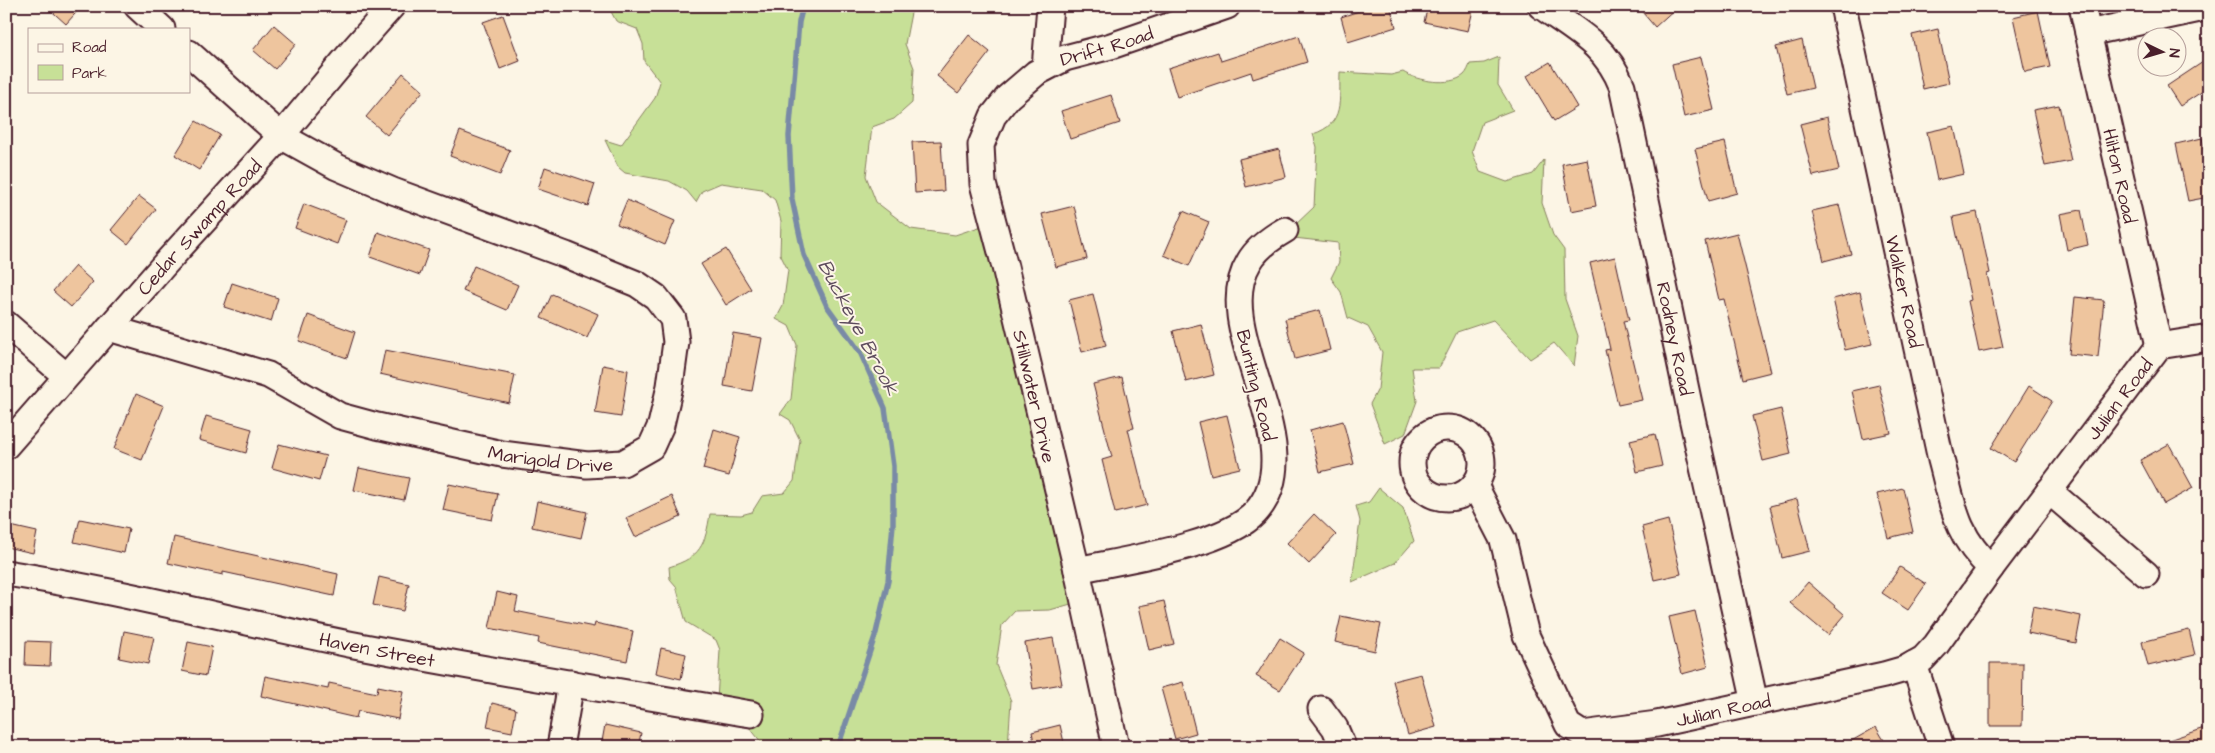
<svg xmlns="http://www.w3.org/2000/svg" width="2215" height="753" font-family="'Architects Daughter',sans-serif">
<rect width="100%" height="100%" fill="#fcf5e5"/>
<filter id="ink" filterUnits="userSpaceOnUse"><feTurbulence type="fractalNoise" baseFrequency=".02" numOctaves="2"/><feDisplacementMap in="SourceGraphic" scale="10" xChannelSelector="R" yChannelSelector="G"/><feConvolveMatrix kernelMatrix="1 2 1 2 8 2 1 2 1" color-interpolation-filters="sRGB"/></filter>
<g filter="url(#ink)">
<!-- green -->
<g fill="#c7e097" stroke="#888061">
<path d="M608,6H917L911,13L905,44L914,68L912,103L894,119L872,127L866,176L876,202L911,229L955,235L991,223L1085,600L1050,610L1015,611L1002,625L996,665L1011,701L1008,747H765L750,728L716,718L720,650L716,640L686,622L676,586L670,579L669,567C701,557 705,545 710,514L741,515L752,512L762,496L784,493L794,481L800,440L790,420L780,414L791,399L797,345L789,326L776,319L783,306L788,270L780,254L781,221L775,200L762,189L721,183L702,191L696,202L687,191L669,181L625,173L618,167L605,140L621,145L655,98L660,82L644,61L643,44L637,29L616,21Z"/>
<path d="M1499,57L1498,85L1513,110L1482,122L1472,151L1480,172L1507,182L1533,174L1544,160L1542,203L1553,235L1564,250L1565,299L1578,336L1574,366L1554,343L1530,359L1493,320L1457,332L1439,368H1412L1417,401L1405,434L1385,444L1370,404L1378,389L1382,352L1368,327L1348,318L1341,292L1331,278L1339,262L1338,243L1294,238L1293,227L1314,207L1317,147L1313,134C1345,124 1339,100 1340,72L1391,75L1403,72C1417,81 1450,87 1464,75C1467,72 1469,67 1470,64L1484,63Z"/>
<path d="M1379,488L1403,508L1414,541L1395,563L1352,582L1360,521L1356,506L1369,502Z"/>
</g>
<g fill="none" stroke-linecap="round" stroke-linejoin="round">
<!-- stream -->
<path stroke="#798aa6" stroke-width="5.5" d="M803,6L799,22L789,136L792,199L804,255L827,306L860,352L885,408L893,466V524L888,581L876,633L838,747"/>
</g>
<!-- building -->
<g fill="#eec59e" stroke="#4a1f2b">
<path d="M46,6H82L66,24Z"/>
<path d="M1374,6H1390L1396,27L1348,42L1341,17Z"/>
<path d="M1428,6H1474L1468,31L1424,22Z"/>
<path d="M1637,6H1678L1655,27Z"/>
<path d="M2038,11L2050,67L2025,72L2013,17Z"/>
<path d="M503,15L520,61L500,69L483,22Z"/>
<path d="M274,25L296,44L275,69L253,50Z"/>
<path d="M1938,29L1949,83L1923,89L1912,35Z"/>
<path d="M969,35L990,52L958,93L937,76Z"/>
<path d="M1299,36L1307,62L1253,79L1251,72L1177,97L1168,68L1218,52L1221,61Z"/>
<path d="M1802,40L1813,88L1787,94L1776,47Z"/>
<path d="M1701,57L1714,110L1684,117L1672,64Z"/>
<path d="M2209,58V87L2180,106L2167,86Z"/>
<path d="M1550,62L1577,107L1554,121L1527,76Z"/>
<path d="M403,73L423,91L387,135L366,117Z"/>
<path d="M1111,95L1120,123L1070,139L1061,111Z"/>
<path d="M2059,105L2071,161L2045,166L2033,110Z"/>
<path d="M1827,117L1839,170L1813,176L1800,124Z"/>
<path d="M196,121L220,135L199,170L175,155Z"/>
<path d="M1954,126L1964,174L1937,180L1927,132Z"/>
<path d="M460,131L510,150L500,175L450,156Z"/>
<path d="M2202,138L2209,171V197L2188,201L2176,144Z"/>
<path d="M941,141L944,191L915,193L912,142Z"/>
<path d="M1725,142L1737,193L1708,201L1695,149Z"/>
<path d="M1279,149L1286,177L1246,187L1239,159Z"/>
<path d="M1587,159L1596,206L1571,211L1562,164Z"/>
<path d="M545,167L595,184L588,206L538,189Z"/>
<path d="M139,196L156,209L128,244L111,230Z"/>
<path d="M627,200L675,221L665,245L617,224Z"/>
<path d="M304,204L346,220L337,244L295,228Z"/>
<path d="M1839,205L1851,254L1824,261L1812,211Z"/>
<path d="M1074,206L1087,259L1056,267L1042,214Z"/>
<path d="M2081,210L2088,245L2067,250L2060,214Z"/>
<path d="M1183,211L1209,222L1189,266L1164,255Z"/>
<path d="M1977,212L1990,273L1987,274L2003,347L1979,352L1968,301L1971,300L1953,217Z"/>
<path d="M378,232L429,250L420,275L370,257Z"/>
<path d="M1737,233L1771,372L1743,379L1724,299L1719,300L1705,241Z"/>
<path d="M726,249L751,289L726,305L701,264Z"/>
<path d="M1615,257L1629,320L1623,321L1642,400L1618,405L1605,350L1610,349L1590,263Z"/>
<path d="M75,266L93,282L71,307L53,291Z"/>
<path d="M474,266L518,285L507,310L463,291Z"/>
<path d="M232,283L278,298L271,322L224,307Z"/>
<path d="M1860,292L1872,344L1845,350L1833,299Z"/>
<path d="M552,294L598,314L587,338L541,318Z"/>
<path d="M1093,294L1106,346L1082,352L1069,300Z"/>
<path d="M2075,297L2104,300L2098,357L2069,354Z"/>
<path d="M1320,310L1330,350L1295,359L1285,319Z"/>
<path d="M308,315L355,332L347,358L299,341Z"/>
<path d="M1201,324L1214,375L1186,382L1173,331Z"/>
<path d="M733,333L762,338L752,391L724,386Z"/>
<path d="M385,350L515,375L509,403L380,374Z"/>
<path d="M603,365L628,370L621,417L595,413Z"/>
<path d="M1122,377L1134,428L1128,429L1147,505L1115,513L1102,460L1112,457L1093,384Z"/>
<path d="M1879,385L1891,433L1863,439L1852,391Z"/>
<path d="M2029,386L2052,401L2014,462L1991,448Z"/>
<path d="M136,394L164,406L142,460L114,449Z"/>
<path d="M1781,409L1791,454L1763,461L1752,416Z"/>
<path d="M1227,415L1240,468L1211,475L1198,422Z"/>
<path d="M206,416L252,429L246,453L199,440Z"/>
<path d="M1343,421L1354,464L1320,472L1310,430Z"/>
<path d="M714,429L740,437L729,476L703,469Z"/>
<path d="M1655,434L1662,466L1637,472L1630,440Z"/>
<path d="M279,444L326,456L319,481L272,468Z"/>
<path d="M2169,444L2193,488L2164,504L2140,460Z"/>
<path d="M359,468L409,478L404,500L354,490Z"/>
<path d="M449,484L498,494L492,520L443,510Z"/>
<path d="M1903,488L1913,532L1888,538L1877,494Z"/>
<path d="M672,496L681,517L635,537L626,518Z"/>
<path d="M1797,499L1810,551L1782,558L1770,506Z"/>
<path d="M537,501L587,512L581,538L532,527Z"/>
<path d="M1314,514L1336,535L1309,564L1287,543Z"/>
<path d="M80,519L129,529L124,553L74,542Z"/>
<path d="M1668,520L1681,574L1654,580L1642,527Z"/>
<path d="M6,525L37,532L33,553L6,547Z"/>
<path d="M174,537L338,574L334,596L223,572V575L168,563Z"/>
<path d="M1900,567L1926,584L1908,610L1882,593Z"/>
<path d="M379,577L409,584L403,611L373,605Z"/>
<path d="M1808,582L1845,615L1828,635L1790,603Z"/>
<path d="M497,592L518,597L515,611L594,627L595,623L633,631L627,661L538,643L539,638L489,628Z"/>
<path d="M1164,601L1174,644L1149,650L1139,606Z"/>
<path d="M2033,606L2081,616L2076,643L2028,633Z"/>
<path d="M1695,611L1708,667L1682,674L1669,617Z"/>
<path d="M1341,616L1381,624L1375,651L1335,642Z"/>
<path d="M2189,630L2195,655L2148,666L2142,642Z"/>
<path d="M124,631L154,637L148,664L119,658Z"/>
<path d="M1053,638L1062,684L1033,689L1025,643Z"/>
<path d="M1280,638L1304,653L1280,690L1256,676Z"/>
<path d="M26,641L51,642L50,666L25,665Z"/>
<path d="M188,642L212,647L206,676L182,671Z"/>
<path d="M661,648L686,654L681,679L656,673Z"/>
<path d="M1990,663H2023L2022,726H1990Z"/>
<path d="M1421,674L1436,727L1408,735L1393,681Z"/>
<path d="M265,676L328,689L329,683L377,693L378,686L403,691L398,719L358,711L356,718L261,696Z"/>
<path d="M1183,682L1196,733L1175,739L1161,688Z"/>
<path d="M492,703L516,709L512,732L487,727Z"/>
<path d="M605,725L641,733L638,747H601Z"/>
<path d="M1060,725L1065,747H1035L1032,732Z"/>
<path d="M1876,727L1888,747H1841Z"/>
<path d="M2204,728L2209,747H2157V744Z"/>
</g>
<g fill="none" stroke-linecap="round" stroke-linejoin="round">
<!-- minor casing -->
<g stroke="#4a1f2b" stroke-width="29">
<g id="minor">
<path d="M137,6L162,29"/>
<path id="s1" d="M1541,6C1576,31 1606,45 1622,86L1689,404L1755,703"/>
<path id="s2" d="M1843,6L1941,460C1953,504 1955,535 1991,568"/>
<path id="s3" d="M2082,6L2159,346"/>
<path d="M2088,33L2209,7"/>
<path d="M1045,68L1050,6"/>
<path d="M6,324L66,376"/>
<path id="s4" d="M109,328L268,375L340,416L377,426L502,454L587,465L623,463L651,447L661,425L670,386L676,342L673,319L656,297L637,284L566,255L393,191L337,167L281,136L189,53"/>
<circle cx="1447" cy="463" r="35"/>
<path id="s5" d="M6,446L164,265L281,136L354,49L392,6"/>
<path id="s6" d="M1475,486L1503,540L1526,635L1568,725L1582,734L1657,724L1884,675L1905,669L1923,659L1936,645L1991,568L2159,346L2209,338"/>
<path d="M2049,491L2146,574"/>
<path d="M1077,570C1123,560 1224,546 1255,513C1316,447 1207,330 1249,262C1257,248 1271,238 1285,230"/>
<path id="s7" d="M6,573C122,591 235,621 349,644C483,670 617,691 751,714"/>
<path d="M1914,664L1941,747"/>
<path d="M1321,709L1335,728L1343,747"/>
<path d="M560,747L571,683"/>
<path id="s8" d="M1116,747L1077,570L1005,267L983,184L981,145L993,116L1008,97L1036,73L1065,58L1111,46L1227,6"/>
</g>
</g>
<!-- minor -->
<use href="#minor" stroke="#fcf5e5" stroke-width="25"/>
</g>
</g>
<g text-anchor="middle" stroke-width="4" stroke-linejoin="round" paint-order="stroke">
<!-- street labels -->
<g font-size="19" fill="#4a1f2b" stroke="#fcf5e5">
<text dy="7" stroke="none"><textPath href="#s8" startOffset="786">Drift Road</textPath></text>
<text dy="7" stroke="none"><textPath href="#s3" startOffset="174">Hilton Road</textPath></text>
<text dy="7" stroke="none"><textPath href="#s5" startOffset="292">Cedar Swamp Road</textPath></text>
<text dy="7" stroke="none"><textPath href="#s2" startOffset="292">Walker Road</textPath></text>
<text dy="7" stroke="none"><textPath href="#s1" startOffset="374">Rodney Road</textPath></text>
<text transform="translate(1257 385) rotate(76)" y="7">Bunting Road</text>
<text transform="translate(1035 396) rotate(77)" y="7">Stillwater Drive</text>
<text dy="7" stroke="none"><textPath href="#s6" startOffset="951">Julian Road</textPath></text>
<text dy="7" stroke="none"><textPath href="#s4" startOffset="464">Marigold Drive</textPath></text>
<text dy="7" stroke="none"><textPath href="#s7" startOffset="379">Haven Street</textPath></text>
<text dy="7" stroke="none"><textPath href="#s6" startOffset="418">Julian Road</textPath></text>
</g>
<!-- water labels -->
<g font-size="20" font-style="italic" fill="#5e4c5e" stroke="#fcf5e5">
<text transform="translate(859 327) rotate(62)" y="7">Buckeye Brook</text>
</g>
</g>
<!-- margin -->
<rect width="2215" height="753" fill="none" stroke="#fcf5e5" stroke-width="25"/>
<rect x="12" y="12" width="2190" height="728" fill="none" stroke="#4a1f2b" stroke-width="2" filter="url(#ink)"/>
<!-- legend -->
<rect x="28" y="28" width="162" height="65" fill="#fcf5e5" stroke="#b59f9b"/>
<rect x="38" y="44" width="25" height="8" fill="#fcf5e5" stroke="#b59f9b"/>
<text x="72" y="52" font-size="15" fill="#4a1f2b">Road</text>
<rect x="38" y="65" width="25" height="15" fill="#c7e097" stroke="#b59f9b"/>
<text x="72" y="78" font-size="15" fill="#4a1f2b">Park</text>
<!-- north arrow -->
<g transform="translate(2162 52) rotate(95)"><circle r="24" fill="#fcf5e5" stroke="#b59f9b"/>
<path d="M0-4L9 19L0 12L-9 19Z" fill="#4a1f2b"/>
<text y="-8" font-size="14" font-weight="bold" text-anchor="middle" fill="#4a1f2b">N</text>
</g>
</svg>
